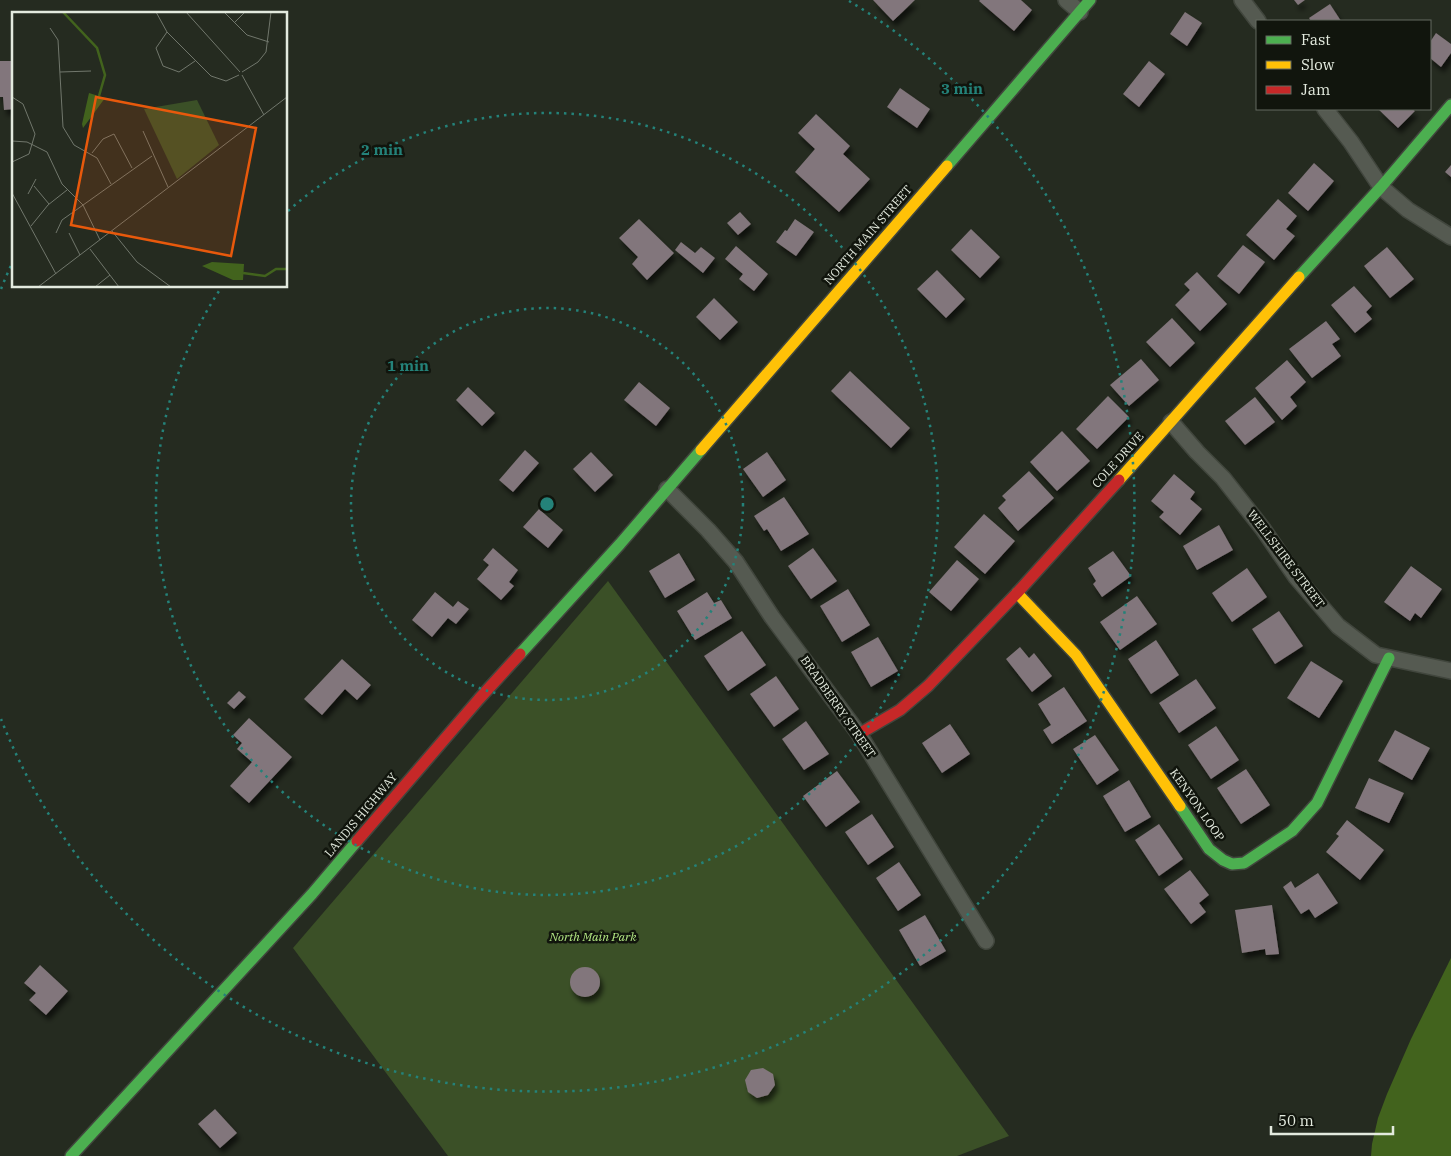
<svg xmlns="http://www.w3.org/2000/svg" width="1451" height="1156" font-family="'IBM Plex Serif',serif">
<defs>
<filter id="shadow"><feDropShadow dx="3" dy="5.5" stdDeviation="2.5" flood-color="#0009"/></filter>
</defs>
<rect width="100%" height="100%" fill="#252b20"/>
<!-- green -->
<path fill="#3b5027" d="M608,581L1009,1136L957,1156H448L293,948Z"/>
<!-- water -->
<path fill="#42631d" d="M1451,958V1156H1371L1372,1144L1378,1118L1387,1094L1411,1039Z"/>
<!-- building -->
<g fill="#82767b" filter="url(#shadow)">
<path d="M873,0H915L893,21Z"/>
<path d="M980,0H1021L1032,10L1014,31L979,1Z"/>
<path d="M1294,0H1305L1298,5Z"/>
<path d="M1330,4L1341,21H1311L1309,18Z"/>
<path d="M1185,12L1202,23L1187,46L1170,34Z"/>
<path d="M1436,33L1451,44V53L1441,67L1430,58V42Z"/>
<path d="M0,61H14V109L4,110L3,97H0Z"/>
<path d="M1149,61L1165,74L1139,107L1123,94Z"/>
<path d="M900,88L930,109L917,128L887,107Z"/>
<path d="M1378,109H1412L1415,111L1398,128Z"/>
<path d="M816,114L850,146L843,154L870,179L839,212L795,172L815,149L798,133Z"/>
<path d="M1314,163L1334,181L1308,211L1288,193Z"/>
<path d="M1451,165V177L1445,172Z"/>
<path d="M1278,199L1297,216L1286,229L1295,236L1274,260L1246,235Z"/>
<path d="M740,212L751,224L738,235L727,223Z"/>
<path d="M639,219L674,253L647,280L632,264L638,257L619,238Z"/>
<path d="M795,219L814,232L796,256L776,242L785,230L787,231Z"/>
<path d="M971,229L1000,257L980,278L951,250Z"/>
<path d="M681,242L695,253L701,247L715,258L703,273L675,250Z"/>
<path d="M1243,245L1265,262L1239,294L1217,276Z"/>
<path d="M736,246L768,274L754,291L739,279L743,274L725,259Z"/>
<path d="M1387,247L1414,279L1390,298L1364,266Z"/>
<path d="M937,270L965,299L946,318L917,289Z"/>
<path d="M1197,272L1227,304L1200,331L1175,305L1190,290L1184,284Z"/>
<path d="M1354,286L1372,306L1366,312L1372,319L1355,333L1331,305Z"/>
<path d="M714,298L738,322L720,340L696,317Z"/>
<path d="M1172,318L1195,343L1170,367L1146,342Z"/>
<path d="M1326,321L1340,339L1332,344L1341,356L1312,378L1289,349Z"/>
<path d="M1141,359L1159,380L1129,406L1110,385Z"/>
<path d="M1287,360L1306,382L1290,397L1297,406L1282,420L1255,388Z"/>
<path d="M850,371L910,428L891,448L831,391Z"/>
<path d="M639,382L670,408L656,426L624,400Z"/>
<path d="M468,387L495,413L482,426L456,400Z"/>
<path d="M1108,396L1129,417L1097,449L1076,429Z"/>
<path d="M1255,397L1275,422L1245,445L1225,421Z"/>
<path d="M1062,431L1090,461L1057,491L1030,462Z"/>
<path d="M525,450L539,463L513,492L499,480Z"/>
<path d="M591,452L613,475L595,492L573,469Z"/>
<path d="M767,452L786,480L763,497L743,469Z"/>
<path d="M1029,471L1054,498L1018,531L998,508L1006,500L1002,496Z"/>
<path d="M1174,474L1195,492L1190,499L1202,509L1180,535L1159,517L1164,512L1151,501Z"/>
<path d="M784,497L809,534L781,551L767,529L764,531L754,516Z"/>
<path d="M539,509L563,530L548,548L523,527Z"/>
<path d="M984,514L1015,541L985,574L954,547Z"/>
<path d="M1219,525L1233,550L1197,570L1183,546Z"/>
<path d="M493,548L518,570L509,582L514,586L501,600L477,579L489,565L483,560Z"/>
<path d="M813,548L837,581L811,599L788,566Z"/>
<path d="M1113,551L1131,576L1102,597L1093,584L1096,581L1088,568Z"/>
<path d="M679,553L695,580L665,598L649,571Z"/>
<path d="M957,560L979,579L951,611L929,592Z"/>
<path d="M1411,566L1442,589L1421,618L1415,613L1410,621L1384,602Z"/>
<path d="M1247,568L1267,597L1232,622L1212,593Z"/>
<path d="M848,589L870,625L842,642L820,606Z"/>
<path d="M435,592L453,607L458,601L469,609L456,624L448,618L432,637L412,620Z"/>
<path d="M707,592L714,603L721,600L732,618L695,640L677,611Z"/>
<path d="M1137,596L1157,624L1120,650L1100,622Z"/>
<path d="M1279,611L1303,646L1275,664L1252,629Z"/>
<path d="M742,631L766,665L728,691L704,656Z"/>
<path d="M878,637L898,671L871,687L851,652Z"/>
<path d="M1156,640L1179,675L1151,694L1128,659Z"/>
<path d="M1020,647L1029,658L1034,653L1052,676L1032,692L1006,659Z"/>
<path d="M342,659L371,685L357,700L345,689L322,715L304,699Z"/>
<path d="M1311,661L1343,681L1319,718L1287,698Z"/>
<path d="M776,676L799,709L774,727L750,694Z"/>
<path d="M1196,679L1216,708L1179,733L1159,703Z"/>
<path d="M1064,687L1087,721L1052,744L1043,730L1051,725L1038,704Z"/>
<path d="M239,691L246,697L234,709L227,703Z"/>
<path d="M249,718L292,757L249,803L230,786L252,762L237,749L242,743L233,735Z"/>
<path d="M806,721L829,754L804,770L782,739Z"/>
<path d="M950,724L970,754L942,773L922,743Z"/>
<path d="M1216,726L1239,760L1211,779L1188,745Z"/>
<path d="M1395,730L1430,748L1412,780L1378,761Z"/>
<path d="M1095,735L1119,770L1097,785L1073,749Z"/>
<path d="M1246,769L1270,805L1241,824L1217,788Z"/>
<path d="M837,771L860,802L826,827L803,796Z"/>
<path d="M1369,778L1404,793L1389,823L1355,808Z"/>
<path d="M1129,780L1151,817L1125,832L1103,796Z"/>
<path d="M872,814L894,847L868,865L845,832Z"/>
<path d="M1347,820L1384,850L1360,880L1326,852L1339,836L1336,834Z"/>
<path d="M1159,824L1183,859L1159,876L1135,840Z"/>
<path d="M899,862L921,895L898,911L876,878Z"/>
<path d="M1190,870L1209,895L1199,903L1206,912L1191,924L1164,889Z"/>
<path d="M1318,873L1338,903L1315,918L1309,909L1301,914L1283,887L1291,881L1295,888Z"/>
<path d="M1272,905L1279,954L1266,955L1265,949L1242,953L1235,910Z"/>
<path d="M925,915L946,951L920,966L899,930Z"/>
<path d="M40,965L68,991L46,1015L29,1000L36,993L24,983Z"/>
<circle cx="585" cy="982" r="15"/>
<path d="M763,1068L773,1074L775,1085L768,1095L757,1098L748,1092L745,1080L751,1070Z"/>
<path d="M215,1109L237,1133L220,1148L198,1124Z"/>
</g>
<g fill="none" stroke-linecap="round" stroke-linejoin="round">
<!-- street casing -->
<g stroke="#41463d" stroke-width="18">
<g id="street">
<path d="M1066,0L1080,12"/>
<path d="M1242,0L1258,21"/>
<path d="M1325,109L1351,142L1381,187L1408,210L1451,237"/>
<path d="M1171,422L1197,452L1223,478L1263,529L1296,577L1338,626L1376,655L1451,671"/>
<path d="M667,489L708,530L736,562L772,617L859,734L986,941"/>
</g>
</g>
<!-- fast casing -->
<g stroke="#41463d" stroke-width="14">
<g id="fast">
<path d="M947,166L1090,0"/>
<path d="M1299,277L1381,187L1451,105"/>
<path d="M520,654L620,544L701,450"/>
<path d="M1180,806L1209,849L1223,860L1232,864L1244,863L1292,831L1317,803L1389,658"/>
<path d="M71,1156L312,894L357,841"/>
</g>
</g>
<!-- slow casing -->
<g stroke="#41463d" stroke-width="14">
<g id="slow">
<path d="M701,450L947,166"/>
<path d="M1119,480L1299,277"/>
<path d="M1017,593L1076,655L1180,806"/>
</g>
</g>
<!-- jam casing -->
<g stroke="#41463d" stroke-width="14">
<g id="jam">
<path d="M859,734L900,710L928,686L1017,593L1119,480"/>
<path d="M357,841L479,699L520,654"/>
</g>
</g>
<!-- street -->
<use href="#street" stroke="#555a51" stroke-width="15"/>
<!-- fast -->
<use href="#fast" stroke="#4caf50" stroke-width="11"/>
<!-- slow -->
<use href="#slow" stroke="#ffc107" stroke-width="11"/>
<!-- jam -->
<use href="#jam" stroke="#c62828" stroke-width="11"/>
</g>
<!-- distance rings -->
<g fill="none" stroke="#248279" stroke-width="2.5" stroke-dasharray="2.5 5">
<circle cx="547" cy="504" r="196"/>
<path d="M288 211A391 391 0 1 1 221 288"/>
<path d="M1 289A587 587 0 0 1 13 261M849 1A587 587 0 1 1 1 719"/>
</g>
<g text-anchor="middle" stroke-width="5" stroke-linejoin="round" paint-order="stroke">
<!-- street labels -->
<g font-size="12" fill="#e3eade" stroke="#11150d">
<text transform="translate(868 235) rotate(-49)" y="4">NORTH MAIN STREET</text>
<text transform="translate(1118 460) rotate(-48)" y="4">COLE DRIVE</text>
<text transform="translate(1286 559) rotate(53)" y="4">WELLSHIRE STREET</text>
<text transform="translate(838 707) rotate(55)" y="4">BRADBERRY STREET</text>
<text transform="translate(1197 805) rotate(55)" y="4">KENYON LOOP</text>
<text transform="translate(361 815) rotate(-50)" y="4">LANDIS HIGHWAY</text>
</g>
<!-- park labels -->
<g font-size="12" font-style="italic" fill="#b5ea85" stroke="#11150d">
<text x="593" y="941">North Main Park</text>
</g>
</g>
<!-- overview -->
<g transform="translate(12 12)">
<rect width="275" height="275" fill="#252b20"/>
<path d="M185,88L207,133L165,167L132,97Z" fill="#3b5027"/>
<path d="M77,81L93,86L71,116L70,112ZM200,250L232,252L231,268H221L190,254Z" fill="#42631d"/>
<path fill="none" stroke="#42631d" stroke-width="2.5" d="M51,0L85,36L93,63L87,84M231,261L253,264L264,257H275"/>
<path fill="none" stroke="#71776c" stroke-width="1" d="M144,0L155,20L199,64L214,69L227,63M174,0L228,60M212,0L235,23L257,30M222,11L233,0M38,16L46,28L51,115L62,133L85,146L99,172M155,20L144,36L151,54L167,60L183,49M48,60L79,59M230,60L246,50L254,40L259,0M230,63L252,103M0,85L11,92L23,122L17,142L0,150M131,119L156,175M0,129L15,130L35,140L50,172L71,193L88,228M80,141L91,127L102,122L120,156M22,174L37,192M0,181L44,262M16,182L24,167M19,214L36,193L55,178M100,219L125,250L159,275M44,221L50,208L140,144M57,221L68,243M78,237L107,275M26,275L275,85M83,275L98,263"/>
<path fill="#e8590c" fill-opacity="0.15" stroke="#e8590c" stroke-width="2.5" d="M84,85L244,116L219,244L59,213Z"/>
<rect width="275" height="275" fill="none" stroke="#e3eade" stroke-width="2.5"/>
</g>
<circle cx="547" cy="504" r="8" fill="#248279" stroke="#11150d" stroke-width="2.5"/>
<g font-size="15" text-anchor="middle" font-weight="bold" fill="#248279" stroke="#11150d" stroke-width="5" stroke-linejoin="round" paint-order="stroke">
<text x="962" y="94">3 min</text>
<text x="382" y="155">2 min</text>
<text x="408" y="371">1 min</text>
</g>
<!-- legend -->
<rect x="1256" y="20" width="175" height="90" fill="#11150d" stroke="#656a61"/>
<rect x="1266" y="36" width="25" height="8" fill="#4caf50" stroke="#656a61"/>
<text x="1301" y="45" font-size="15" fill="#e3eade">Fast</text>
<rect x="1266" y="61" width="25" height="8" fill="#ffc107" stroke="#656a61"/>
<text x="1301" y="70" font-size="15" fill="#e3eade">Slow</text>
<rect x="1266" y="86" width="25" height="8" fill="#c62828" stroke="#656a61"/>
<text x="1301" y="95" font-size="15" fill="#e3eade">Jam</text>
<!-- scale -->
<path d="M1271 1126v8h122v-8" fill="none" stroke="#e3eade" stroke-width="2.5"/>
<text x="1278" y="1126" font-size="15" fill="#e3eade" stroke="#11150d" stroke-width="4" paint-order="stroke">50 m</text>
</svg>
